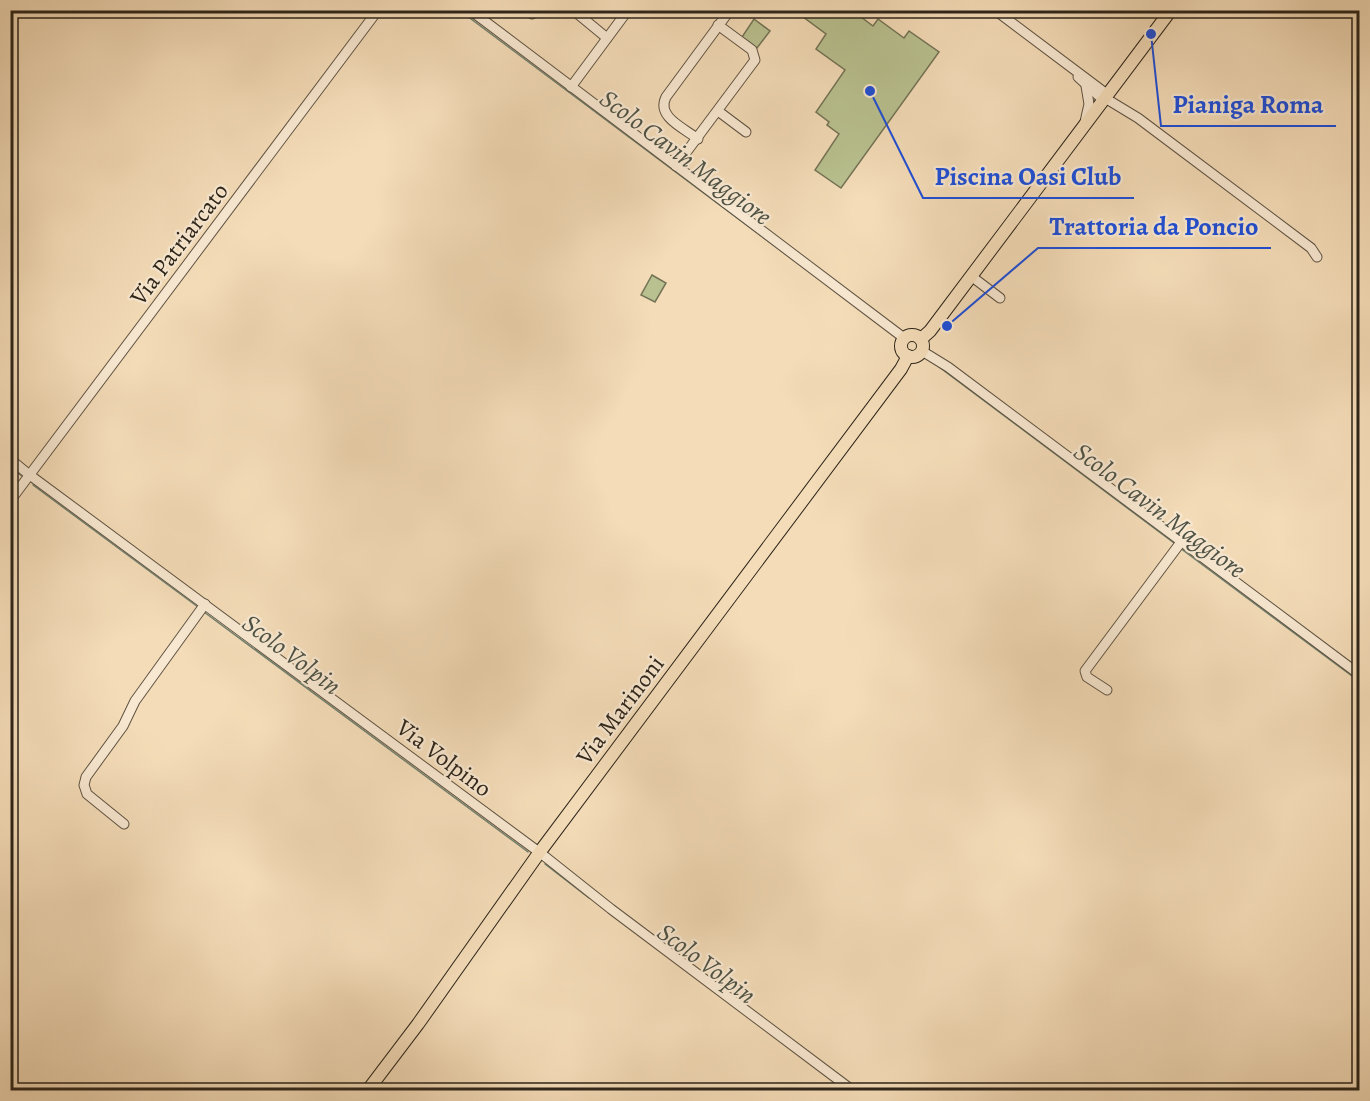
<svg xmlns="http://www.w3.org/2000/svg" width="1370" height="1101" font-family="Alegreya,serif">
<rect width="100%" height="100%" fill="#f4dcb8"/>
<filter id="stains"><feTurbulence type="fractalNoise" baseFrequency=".00333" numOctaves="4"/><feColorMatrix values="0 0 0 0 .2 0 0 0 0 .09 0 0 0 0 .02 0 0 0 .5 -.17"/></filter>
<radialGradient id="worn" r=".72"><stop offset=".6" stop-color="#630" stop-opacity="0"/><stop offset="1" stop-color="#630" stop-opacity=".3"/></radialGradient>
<!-- green -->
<g fill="#b9c190" stroke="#737355" stroke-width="1.5">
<path d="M795,11H853L873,26L878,19L904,38L909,31L939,52L841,188L815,170L839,134L827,125L829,122L816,112L845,70L816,49L826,34Z"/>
<path d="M754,19L770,31L757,48L742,37Z"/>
<path d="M652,275L666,283L655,302L641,295Z"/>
</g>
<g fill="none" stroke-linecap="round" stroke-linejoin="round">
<!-- stream -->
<g stroke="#708070" stroke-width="1.5">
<path d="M459,10L816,277"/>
<path d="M939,367L1174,543"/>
<path d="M10,468L22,476"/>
<path d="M33,485L198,607"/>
<path d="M1180,548L1360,682"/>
<path d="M204,612L528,852"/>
<path d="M545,864L589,898"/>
</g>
<!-- minor casing -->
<g stroke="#5f5342" stroke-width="11">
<g id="minor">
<path d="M470,10L904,338"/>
<path d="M527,10L532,14"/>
<path d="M573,10L607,38"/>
<path d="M995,10L1108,95"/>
<path d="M1078,77L1103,100"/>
<path d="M571,87L628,10"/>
<path d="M1105,98L1138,118L1311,248L1317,257"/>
<path d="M718,111L746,132"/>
<path d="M1085,122L1089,104L1086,86"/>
<path d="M698,139C684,128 656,117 666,97L730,10"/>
<path d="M676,166L755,60L752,50L718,25"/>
<path d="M971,276L1000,298"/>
<path d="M922,351L948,367L1360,675"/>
<path d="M10,459L27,473L543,855L611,909L852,1090"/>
<path d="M10,501L378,10"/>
<path d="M1107,690L1087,677L1085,671L1181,542"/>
<path d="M124,824L87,794L84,785L86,777L123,726L135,701L205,604"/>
</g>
</g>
<!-- major casing -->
<g stroke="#2d251a" stroke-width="14">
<g id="major">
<circle cx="912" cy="346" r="11"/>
<path d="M921,339L930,331L1171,10"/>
<path d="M368,1090L418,1024L539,853L901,369L908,356"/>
</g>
</g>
<!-- minor -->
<use href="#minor" stroke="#f8e8d1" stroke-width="9"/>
<!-- major -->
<use href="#major" stroke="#f4dcb8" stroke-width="12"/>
</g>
<g text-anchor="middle" stroke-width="4.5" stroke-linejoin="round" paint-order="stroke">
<!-- street labels -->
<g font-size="24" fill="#2d251a" stroke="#f8e8d1">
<text transform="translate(179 244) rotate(-53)" y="8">Via Patriarcato</text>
<text transform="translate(620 710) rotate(-53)" y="8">Via Marinoni</text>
<text transform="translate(444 758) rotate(37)" y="8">Via Volpino</text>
</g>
<!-- water labels -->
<g font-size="26" font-style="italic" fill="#4e5245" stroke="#f8e8d1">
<text transform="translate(686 157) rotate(37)" y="9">Scolo Cavin Maggiore</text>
<text transform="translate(1160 510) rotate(37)" y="9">Scolo Cavin Maggiore</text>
<text transform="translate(292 654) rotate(37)" y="9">Scolo Volpin</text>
<text transform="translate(707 963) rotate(37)" y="9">Scolo Volpin</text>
</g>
</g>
<!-- callouts -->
<path fill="none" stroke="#1d4ed8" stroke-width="2" d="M1151 34L1161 126H1336M870 91L923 198H1134M947 326L1038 248H1271"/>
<g fill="#1d4ed8" stroke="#f8e8d1" stroke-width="2">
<circle cx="1151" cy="34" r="6"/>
<circle cx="870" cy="91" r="6"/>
<circle cx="947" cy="326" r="6"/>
</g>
<g font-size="26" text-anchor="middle" font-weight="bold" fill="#1d4ed8" stroke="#f8e8d1" stroke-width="4.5" stroke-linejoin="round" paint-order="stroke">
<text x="1248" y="113">Pianiga Roma</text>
<text x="1028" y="185">Piscina Oasi Club</text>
<text x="1154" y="235">Trattoria da Poncio</text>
</g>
<!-- margin -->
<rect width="1370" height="1101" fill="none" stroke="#f4dcb8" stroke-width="36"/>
<rect x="12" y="12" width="1346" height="1077" fill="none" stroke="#2d251a" stroke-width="3"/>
<rect x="18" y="18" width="1334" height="1065" fill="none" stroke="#2d251a" stroke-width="1.5"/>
<rect width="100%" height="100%" filter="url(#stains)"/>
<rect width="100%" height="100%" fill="url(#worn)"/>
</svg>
